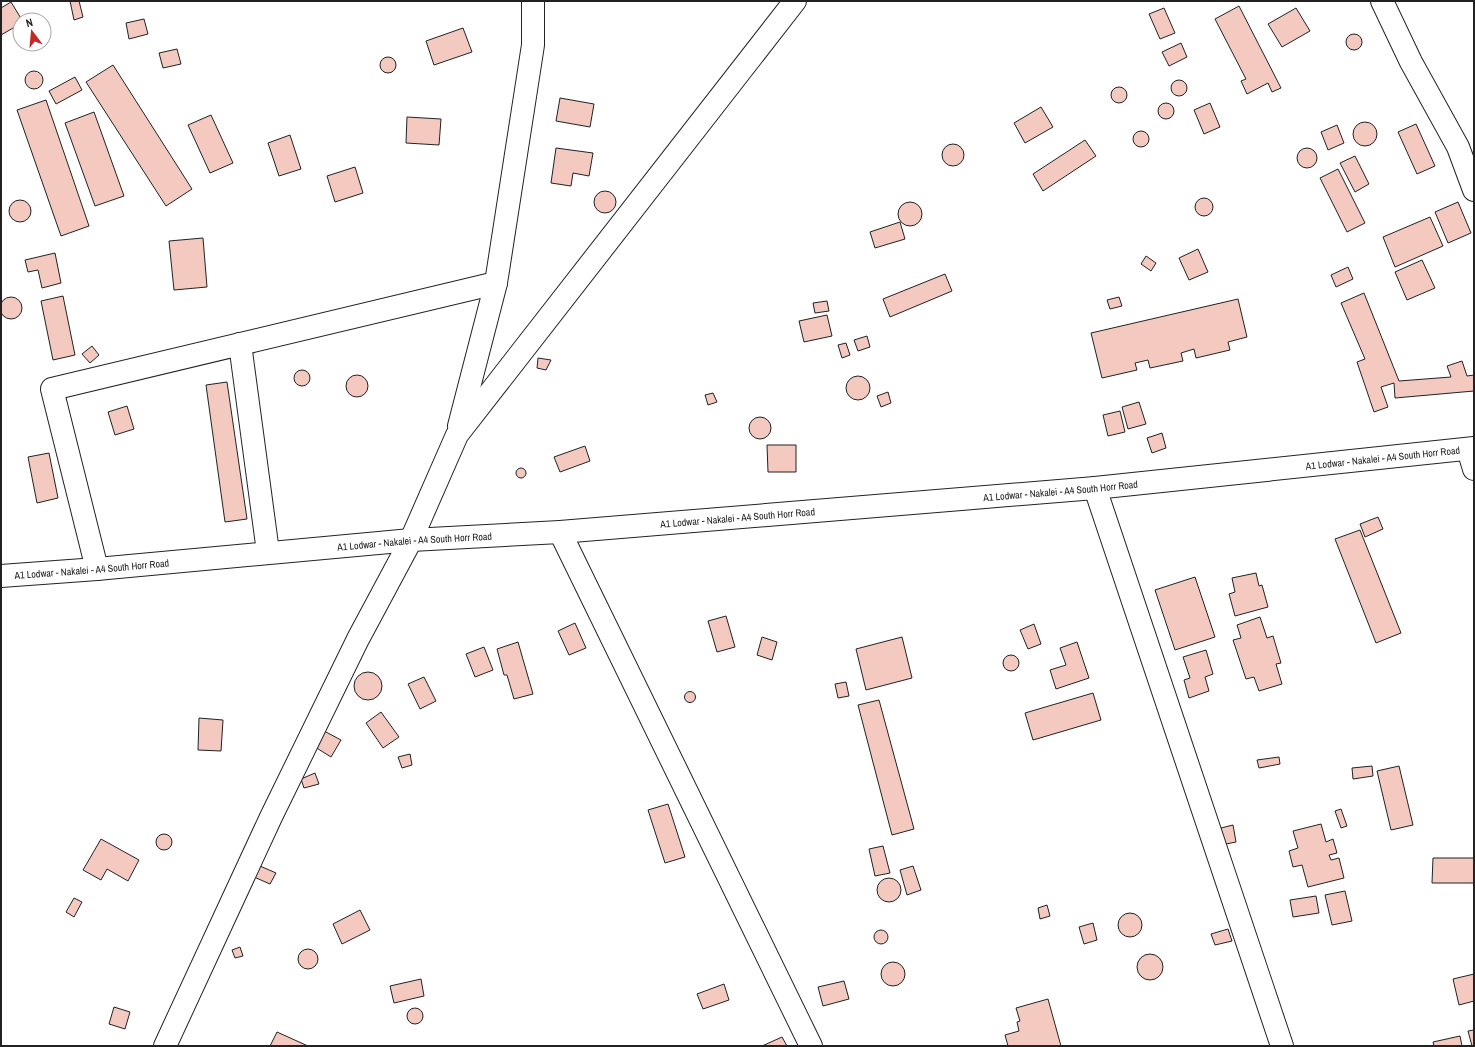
<svg xmlns="http://www.w3.org/2000/svg" width="1475" height="1047" font-family="'Archivo Narrow',sans-serif">
<rect width="100%" height="100%" fill="#fff"/>
<!-- building -->
<g fill="#f3c9c0" stroke="#222">
<path d="M70,1H79L83,17L74,20Z"/>
<path d="M11,2L22,20H20V24L1,35V8Z"/>
<path d="M1239,6L1281,88L1272,92L1268,83L1247,94L1241,81L1246,79L1215,19Z"/>
<path d="M1164,8L1175,33L1160,39L1149,14Z"/>
<path d="M1296,8L1310,31L1282,47L1268,24Z"/>
<path d="M144,19L148,34L129,39L126,23Z"/>
<path d="M463,28L472,52L434,65L426,41Z"/>
<circle cx="1354" cy="42" r="8"/>
<path d="M1181,43L1187,57L1169,66L1162,52Z"/>
<path d="M177,49L181,64L163,68L159,53Z"/>
<circle cx="388" cy="65" r="8"/>
<path d="M113,65L192,189L166,206L86,82Z"/>
<circle cx="34" cy="80" r="9"/>
<path d="M75,77L82,90L56,104L49,91Z"/>
<circle cx="1179" cy="88" r="8"/>
<circle cx="1119" cy="95" r="8"/>
<path d="M560,98L594,104L590,127L556,121Z"/>
<path d="M46,100L89,226L61,236L17,110Z"/>
<circle cx="1166" cy="111" r="8"/>
<path d="M1210,103L1220,127L1204,134L1194,110Z"/>
<path d="M1041,107L1053,127L1025,143L1014,123Z"/>
<path d="M94,112L124,196L95,206L65,123Z"/>
<path d="M211,115L233,163L210,173L188,125Z"/>
<path d="M407,117L441,119L439,145L406,143Z"/>
<circle cx="1365" cy="134" r="12"/>
<path d="M1416,124L1435,166L1417,174L1398,132Z"/>
<path d="M1337,125L1344,143L1328,150L1321,132Z"/>
<circle cx="1141" cy="139" r="8"/>
<path d="M290,135L301,169L279,176L268,143Z"/>
<path d="M1085,140L1096,156L1043,191L1033,174Z"/>
<circle cx="953" cy="155" r="11"/>
<path d="M556,148L593,153L589,176L573,173L571,186L551,183Z"/>
<circle cx="1307" cy="158" r="10"/>
<path d="M1355,156L1369,184L1355,192L1340,163Z"/>
<path d="M355,167L363,193L335,202L327,176Z"/>
<path d="M1338,169L1365,223L1347,232L1320,178Z"/>
<circle cx="605" cy="202" r="11"/>
<circle cx="1204" cy="207" r="9"/>
<circle cx="20" cy="211" r="11"/>
<circle cx="910" cy="214" r="12"/>
<path d="M1458,202L1471,233L1448,243L1435,212Z"/>
<path d="M1430,217L1443,246L1395,267L1383,237Z"/>
<path d="M900,222L905,239L875,248L870,232Z"/>
<path d="M203,238L207,287L174,290L169,241Z"/>
<path d="M1198,249L1208,272L1189,280L1179,258Z"/>
<path d="M55,253L61,283L42,288L38,270L28,272L25,260Z"/>
<path d="M1146,256L1156,263L1151,271L1141,264Z"/>
<path d="M1422,260L1435,288L1407,300L1395,272Z"/>
<path d="M1348,267L1353,279L1336,287L1331,275Z"/>
<path d="M945,274L952,291L890,317L883,299Z"/>
<path d="M1364,293L1399,381L1451,377L1447,366L1462,361L1467,376L1474,375V391L1395,398L1394,383L1381,387L1388,407L1374,412L1357,362L1365,359L1341,303Z"/>
<path d="M63,296L75,355L53,360L41,301Z"/>
<path d="M1119,297L1122,306L1110,309L1107,300Z"/>
<circle cx="11" cy="308" r="11"/>
<path d="M1238,299L1247,337L1228,342L1230,350L1196,358L1194,349L1181,353L1183,361L1150,368L1148,360L1135,363L1137,370L1102,378L1091,333Z"/>
<path d="M827,301L829,311L815,313L813,303Z"/>
<path d="M827,315L832,336L804,342L799,321Z"/>
<path d="M867,336L870,347L858,351L854,340Z"/>
<path d="M846,343L850,355L842,358L838,345Z"/>
<path d="M92,346L99,355L90,363L82,354Z"/>
<path d="M538,358L551,360L546,370L537,368Z"/>
<circle cx="302" cy="378" r="8"/>
<circle cx="357" cy="386" r="11"/>
<circle cx="858" cy="388" r="12"/>
<path d="M227,382L247,519L225,522L206,385Z"/>
<path d="M888,392L891,403L881,407L877,396Z"/>
<path d="M713,393L717,402L708,405L705,395Z"/>
<path d="M1139,402L1146,424L1128,429L1122,407Z"/>
<path d="M127,406L134,429L115,435L108,412Z"/>
<path d="M1120,411L1125,432L1108,436L1103,415Z"/>
<circle cx="760" cy="428" r="11"/>
<path d="M1162,433L1166,448L1152,453L1147,438Z"/>
<path d="M767,445H796V472H768Z"/>
<path d="M585,446L590,461L560,472L554,457Z"/>
<path d="M49,453L58,498L37,503L28,457Z"/>
<circle cx="521" cy="473" r="5"/>
<path d="M1378,517L1383,529L1365,537L1360,524Z"/>
<path d="M1360,530L1401,633L1376,643L1335,539Z"/>
<path d="M1256,573L1259,586L1262,585L1268,607L1235,616L1229,594L1235,592L1232,578Z"/>
<path d="M1195,577L1215,637L1175,650L1155,590Z"/>
<path d="M726,616L735,647L717,652L708,621Z"/>
<path d="M1260,617L1267,638L1273,636L1281,663L1276,664L1282,684L1259,691L1254,677L1246,679L1233,640L1241,638L1237,625Z"/>
<path d="M575,623L586,648L569,655L558,631Z"/>
<path d="M1034,624L1041,644L1028,649L1020,630Z"/>
<path d="M762,637L777,642L772,660L757,655Z"/>
<path d="M902,637L912,678L866,690L856,649Z"/>
<path d="M518,642L533,694L514,699L507,675H504L497,649Z"/>
<path d="M1077,642L1089,678L1056,689L1050,670L1066,665L1060,648Z"/>
<path d="M484,647L493,670L475,677L466,654Z"/>
<path d="M1206,650L1213,674L1205,677L1209,691L1189,698L1184,680L1190,678L1183,657Z"/>
<circle cx="1011" cy="663" r="8"/>
<circle cx="368" cy="686" r="14"/>
<path d="M424,677L436,701L420,709L408,684Z"/>
<path d="M846,682L849,696L838,698L835,684Z"/>
<circle cx="690" cy="697" r="5.5"/>
<path d="M1093,693L1101,720L1033,740L1025,713Z"/>
<path d="M879,700L914,829L892,835L858,705Z"/>
<path d="M381,712L399,737L383,748L366,723Z"/>
<path d="M199,718L223,720L221,751L198,750Z"/>
<path d="M324,731L341,740L331,757L315,747Z"/>
<path d="M410,754L412,765L402,768L398,757Z"/>
<path d="M1279,757L1280,764L1259,768L1257,760Z"/>
<path d="M1372,766L1373,776L1353,779L1352,768Z"/>
<path d="M1399,766L1413,825L1391,830L1377,771Z"/>
<path d="M315,773L319,784L304,788L301,779Z"/>
<path d="M668,804L685,857L665,863L648,810Z"/>
<path d="M1341,809L1347,826L1341,828L1335,811Z"/>
<path d="M1321,824L1326,842L1333,839L1337,853L1329,855L1331,860L1339,858L1344,878L1308,887L1302,865L1293,867L1289,851L1298,848L1293,831Z"/>
<path d="M1233,825L1236,842L1221,845L1217,829Z"/>
<circle cx="164" cy="842" r="8"/>
<path d="M101,839L139,860L128,881L107,869L101,880L83,870Z"/>
<path d="M883,846L890,873L875,876L869,849Z"/>
<path d="M1433,858H1474V883H1432Z"/>
<path d="M260,866L276,873L270,884L254,877Z"/>
<path d="M913,866L921,890L907,895L900,870Z"/>
<circle cx="889" cy="890" r="12"/>
<path d="M1345,891L1352,921L1332,925L1325,895Z"/>
<path d="M1316,896L1319,913L1293,917L1290,900Z"/>
<path d="M74,898L82,902L74,917L66,912Z"/>
<path d="M1047,905L1050,916L1040,919L1038,908Z"/>
<path d="M360,910L370,930L342,944L333,924Z"/>
<circle cx="1130" cy="925" r="12"/>
<path d="M1093,923L1097,940L1084,944L1079,927Z"/>
<path d="M1228,929L1232,941L1215,945L1211,934Z"/>
<circle cx="881" cy="937" r="7"/>
<path d="M240,947L243,956L235,958L232,950Z"/>
<circle cx="308" cy="959" r="10"/>
<circle cx="1150" cy="967" r="13"/>
<circle cx="893" cy="974" r="12"/>
<path d="M1474,974V1001L1459,1005L1453,979Z"/>
<path d="M421,979L424,996L394,1003L390,986Z"/>
<path d="M844,981L849,999L823,1006L818,987Z"/>
<path d="M724,984L729,1000L703,1009L697,994Z"/>
<path d="M1048,999L1061,1046H1008L1005,1035L1019,1031L1017,1022L1020,1021L1016,1008Z"/>
<path d="M114,1007L130,1012L125,1029L109,1024Z"/>
<circle cx="415" cy="1016" r="8"/>
<path d="M1474,1030V1046H1472L1468,1031Z"/>
<path d="M277,1032L308,1046H270Z"/>
<path d="M1460,1036L1462,1046H1434L1433,1042Z"/>
<path d="M782,1037L787,1046H762Z"/>
</g>
<g fill="none" stroke-linecap="round" stroke-linejoin="round">
<!-- minor casing -->
<g stroke="#222" stroke-width="24">
<g id="minor">
<path d="M1382,1L1411,62L1458,147L1474,190"/>
<path d="M240,344L268,552"/>
<path d="M459,426L496,283L533,45V1"/>
<path d="M1468,449L1474,469"/>
<path d="M1095,488L1282,1046"/>
<path d="M560,532L811,1046"/>
<path d="M97,569L52,389L496,283"/>
<path d="M165,1046L271,817L358,639L411,540L457,435L795,1"/>
</g>
</g>
<!-- major casing -->
<g stroke="#222" stroke-width="24">
<g id="major">
<path id="s1" d="M1,576L97,569L411,540L560,532L1095,488L1474,448"/>
</g>
</g>
<!-- minor -->
<use href="#minor" stroke="#fff" stroke-width="22"/>
<!-- major -->
<use href="#major" stroke="#fff" stroke-width="22"/>
</g>
<g text-anchor="middle" stroke-width="3" stroke-linejoin="round" paint-order="stroke">
<!-- street labels -->
<g font-size="10" fill="#222" stroke="#fff">
<text dy="4" stroke="none"><textPath href="#s1" startOffset="1387">A1 Lodwar - Nakalei - A4 South Horr Road</textPath></text>
<text dy="4" stroke="none"><textPath href="#s1" startOffset="1063">A1 Lodwar - Nakalei - A4 South Horr Road</textPath></text>
<text dy="4" stroke="none"><textPath href="#s1" startOffset="739">A1 Lodwar - Nakalei - A4 South Horr Road</textPath></text>
<text dy="4" stroke="none"><textPath href="#s1" startOffset="415">A1 Lodwar - Nakalei - A4 South Horr Road</textPath></text>
<text dy="4" stroke="none"><textPath href="#s1" startOffset="91">A1 Lodwar - Nakalei - A4 South Horr Road</textPath></text>
</g>
</g>
<!-- border -->
<rect width="1475" height="1047" fill="none" stroke="#222222" stroke-width="4"/>
<!-- north arrow -->
<g transform="translate(32 32) rotate(344)"><circle r="19" fill="#ffffff" stroke="#a7a7a7"/>
<path d="M0-3L7 15L0 10L-7 15Z" fill="#c62828"/>
<text y="-6" font-size="11" font-weight="bold" text-anchor="middle" fill="#222222">N</text>
</g>
</svg>
